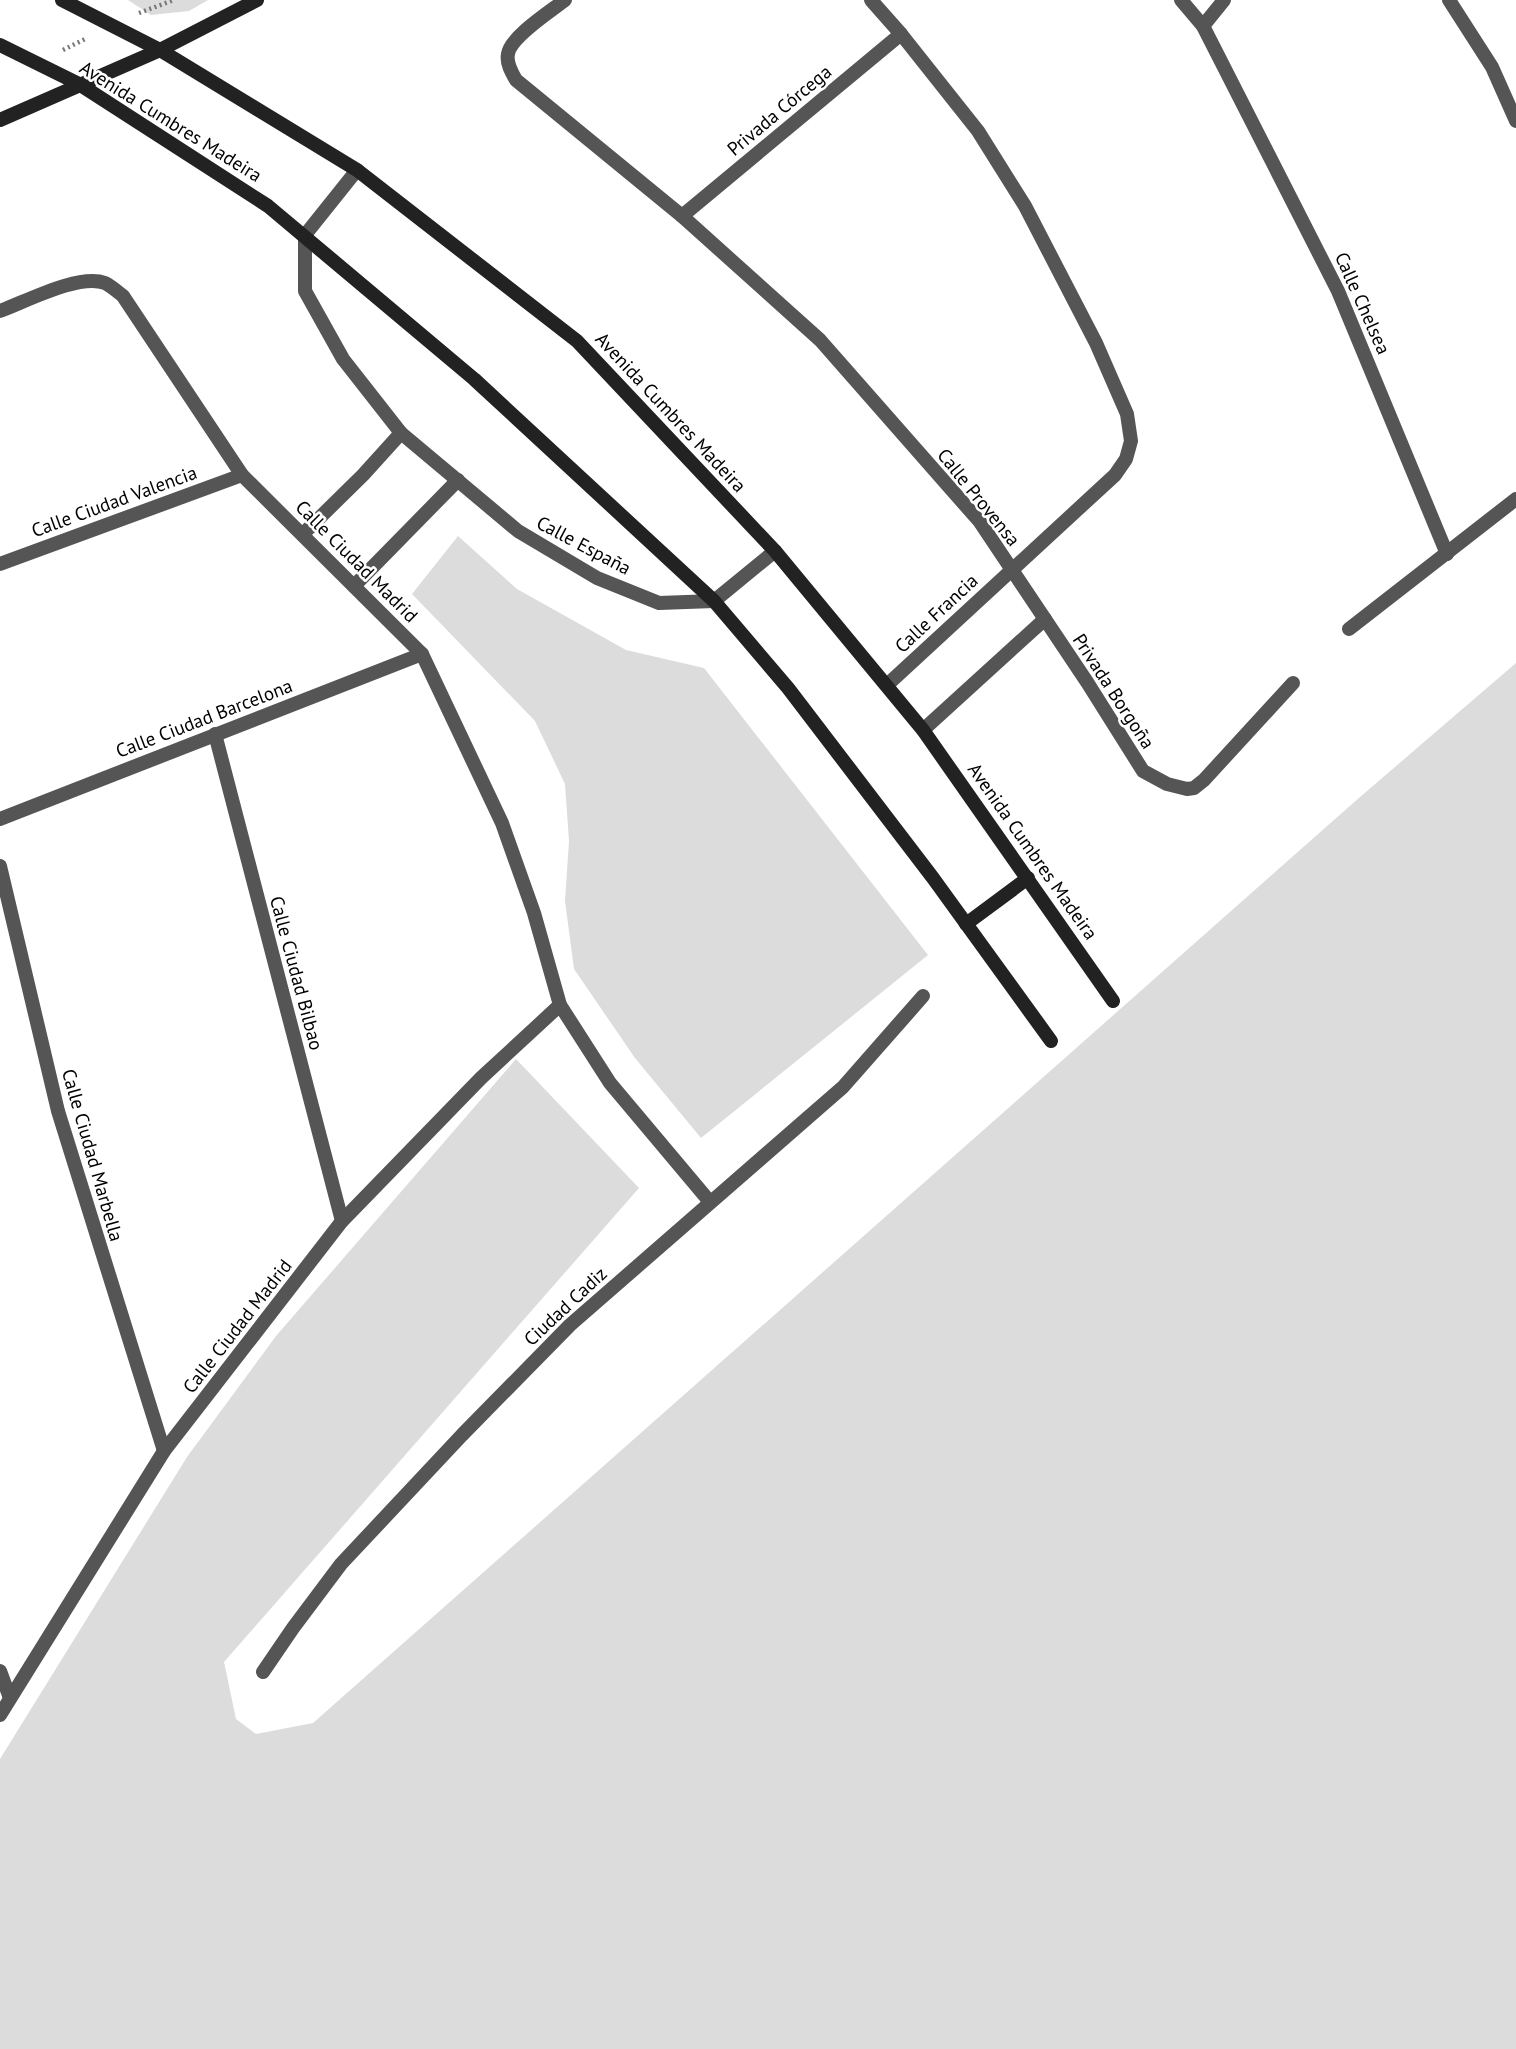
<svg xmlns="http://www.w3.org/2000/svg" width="1516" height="2049" font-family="'PT Sans',sans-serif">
<rect width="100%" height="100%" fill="#fff"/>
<!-- green -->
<g fill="#dcdcdc">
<path d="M128,0H208L189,11L151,15Z"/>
<path d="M458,536L517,589L626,650L704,668L928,955L701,1138L635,1058L574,969L565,901L569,841L565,784L535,721L412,594Z"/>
<path d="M1516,663V2049H0V1759L187,1457L276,1336L516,1059L639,1188L224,1662L236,1719L256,1734L313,1723L1360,797Z"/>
</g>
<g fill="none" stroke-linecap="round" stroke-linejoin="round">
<!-- path -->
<g stroke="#777" stroke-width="4.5" stroke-dasharray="2 3.5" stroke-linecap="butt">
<path d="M139,13L174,0"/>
<path d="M63,50L87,38"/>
</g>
<!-- street -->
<g stroke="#555" stroke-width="14">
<path d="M565,0C551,11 510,37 508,54C506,63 512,73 516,80L682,216L820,340L980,522L1087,682L1143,771L1167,784L1187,789L1194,788L1204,780L1293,683"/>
<path d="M871,0L901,34L978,131L1025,206L1096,343L1127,414L1131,441L1126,459L1115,475L887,685"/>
<path d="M1181,0L1203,26L1338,291L1447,554"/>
<path d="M1449,0L1492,67L1516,121"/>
<path d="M1203,26L1224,0"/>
<path d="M357,170L305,235V291L343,359L401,433L518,531L597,578L659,603L714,601L775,551"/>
<path d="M682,216L901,34"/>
<path d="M0,311C25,302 79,273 105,283C111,286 118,292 123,296L242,475L422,654L502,823L534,913L560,1005L610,1083L710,1202"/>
<path d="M303,534L363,475L401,433"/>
<path d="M0,564L242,475"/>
<path d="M354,586L458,480"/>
<path d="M1349,629L1516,499"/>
<path d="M923,730L1045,619"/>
<path d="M215,734L342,1221"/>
<path d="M0,819L422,654"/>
<path d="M0,866L58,1111L164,1451"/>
<path d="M0,1671L10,1698"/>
<path d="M263,1672L293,1628L341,1564L462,1435L570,1325L843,1087L923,996"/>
<path d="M0,1715L164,1451L342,1221L481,1078L560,1005"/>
</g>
<!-- secondary -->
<g stroke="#222" stroke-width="14">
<path d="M62,0L160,50L357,170L577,341L775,551L923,730L1113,1001"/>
<path d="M0,45L79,84L268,206L474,379L714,601L788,688L933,878L1051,1041"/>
<path d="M0,120L160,50L257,0"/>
<path d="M966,924L1028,878"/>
</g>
</g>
<g text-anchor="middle" stroke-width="5" stroke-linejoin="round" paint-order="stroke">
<!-- street labels -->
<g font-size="19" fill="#000" stroke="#fff">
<text transform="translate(779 110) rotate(-40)" y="7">Privada Córcega</text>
<text transform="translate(171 121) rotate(32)" y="7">Avenida Cumbres Madeira</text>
<text transform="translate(1363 303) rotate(66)" y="7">Calle Chelsea</text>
<text transform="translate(671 412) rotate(47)" y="7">Avenida Cumbres Madeira</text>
<text transform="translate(979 497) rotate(51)" y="7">Calle Provensa</text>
<text transform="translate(114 501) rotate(-20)" y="7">Calle Ciudad Valencia</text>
<text transform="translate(584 545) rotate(28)" y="7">Calle España</text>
<text transform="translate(357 561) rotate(45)" y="7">Calle Ciudad Madrid</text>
<text transform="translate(936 613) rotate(-43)" y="7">Calle Francia</text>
<text transform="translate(1114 691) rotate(57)" y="7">Privada Borgoña</text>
<text transform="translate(204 718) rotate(-21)" y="7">Calle Ciudad Barcelona</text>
<text transform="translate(1033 851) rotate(55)" y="7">Avenida Cumbres Madeira</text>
<text transform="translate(297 973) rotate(75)" y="7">Calle Ciudad Bilbao</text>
<text transform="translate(93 1155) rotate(74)" y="7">Calle Ciudad Marbella</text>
<text transform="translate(565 1306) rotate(-43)" y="7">Ciudad Cadiz</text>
<text transform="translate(237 1326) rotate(-52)" y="7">Calle Ciudad Madrid</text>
</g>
</g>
</svg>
